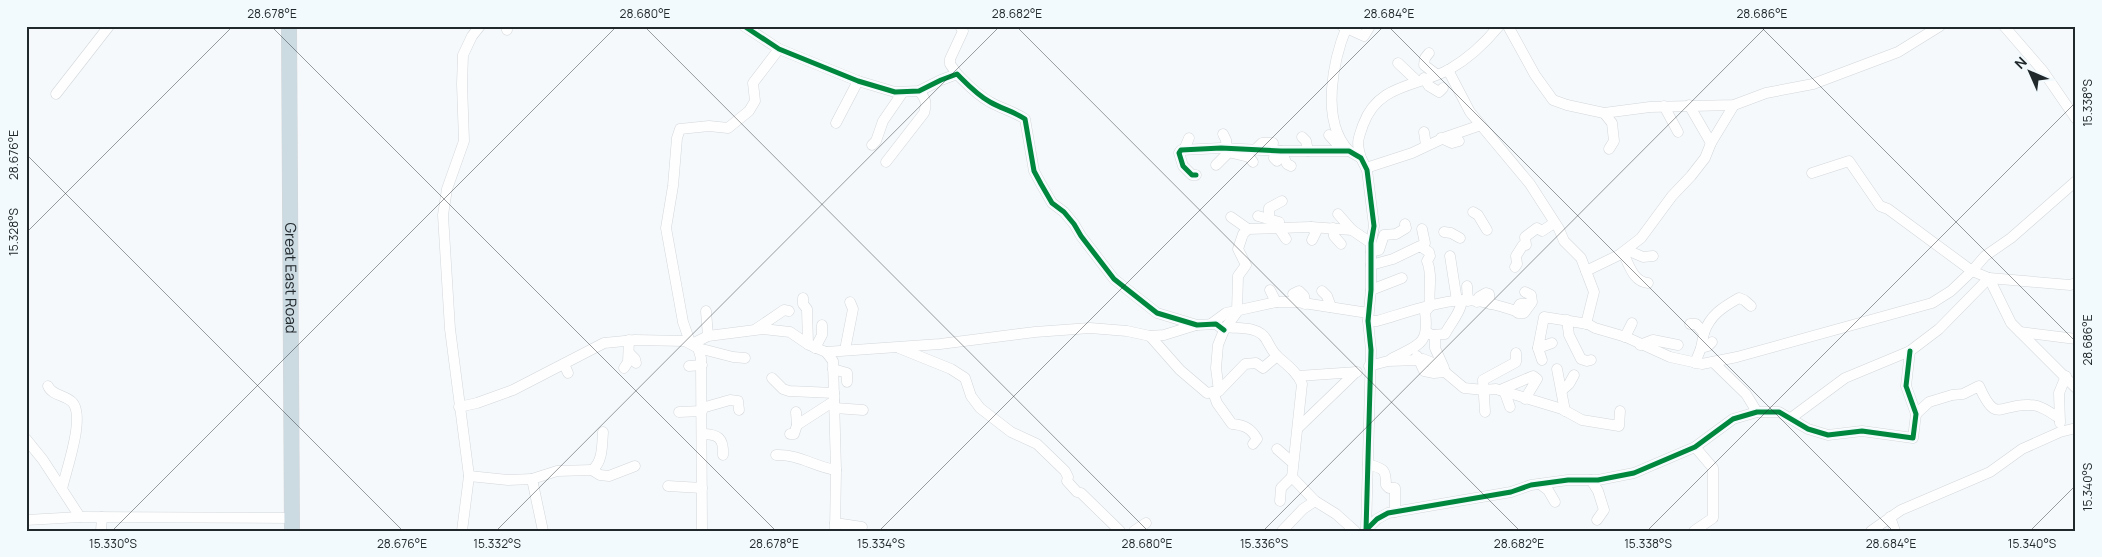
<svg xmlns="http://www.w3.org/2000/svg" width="2102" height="557" font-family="Manrope,sans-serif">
<rect width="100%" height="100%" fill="#f6f9fb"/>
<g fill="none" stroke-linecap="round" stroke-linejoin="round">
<!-- minor casing -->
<g stroke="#d2d7db" stroke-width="11">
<g id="minor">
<path d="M506,26L507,30"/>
<path d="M744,26L779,49L858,81L895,92L919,91L941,80L957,74C967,84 977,95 990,102C1002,109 1013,111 1025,119L1034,171L1041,184L1052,203L1064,212L1074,224L1081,236L1114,279L1157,313L1197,325L1216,324L1224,330"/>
<path d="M1342,26L1364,36L1370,26"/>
<path d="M1347,26C1333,60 1320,121 1349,151"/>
<path d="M1508,26L1535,75L1553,100L1567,105L1604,113L1650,107L1734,105L1766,93L1813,84L1898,52L1940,26"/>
<path d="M2004,26L2043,71L2076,119"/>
<path d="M1429,53L1425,58L1424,65L1436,74"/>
<path d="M1398,63L1417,81"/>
<path d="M1448,70L1470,112L1530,184L1559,229L1564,241L1581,258L1586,271"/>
<path d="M957,74L950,64V59L963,31L960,26"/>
<path d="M1424,78L1429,86L1439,92L1443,88"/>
<path d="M56,94L109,26"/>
<path d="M1689,105L1711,143"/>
<path d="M1664,106L1678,132"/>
<path d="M1604,113L1612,123L1614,141L1609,149"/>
<path d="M836,123L858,81"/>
<path d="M1424,132L1426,145"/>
<path d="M1329,135L1337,144"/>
<path d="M1302,137L1306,141L1308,151"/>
<path d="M1441,138L1452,143L1459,141"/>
<path d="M872,145L876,141L883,121L903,92"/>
<path d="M1256,149L1262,143H1273"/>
<path d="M1184,150L1189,138"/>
<path d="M1276,150L1274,158L1277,161"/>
<path d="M1281,151L1287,164L1291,166"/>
<path d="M1228,152L1249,157L1253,162"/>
<path d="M1361,158C1356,141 1358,140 1363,125C1378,83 1418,87 1450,69C1469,58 1485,43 1499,26"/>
<path d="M886,162L924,113C927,103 926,99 919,91"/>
<path d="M1216,165L1227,154L1226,140L1223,134"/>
<path d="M1366,168L1412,153L1446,137L1481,125"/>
<path d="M1812,173L1849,161L1880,206L1888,209L1972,271L1989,278L2070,285L2076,283"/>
<path d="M1196,175H1192L1183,166L1179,153L1181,150L1221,148L1281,151H1349L1361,158L1367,170L1374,226L1371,243V290L1368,321L1371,350L1366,531"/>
<path d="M1473,212L1478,215L1487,230"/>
<path d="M1338,214L1352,230"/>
<path d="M1258,216L1279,222L1278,227L1286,239"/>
<path d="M1231,217L1248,229"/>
<path d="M1269,218V208L1282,201"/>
<path d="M1311,227L1316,232L1312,240"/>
<path d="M1333,228L1334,236L1341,244"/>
<path d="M1422,229L1425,243"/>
<path d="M1444,232L1451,233L1460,238"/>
<path d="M1627,250L1643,257L1653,256"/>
<path d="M1371,252L1379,250L1384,235L1396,234L1406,228L1405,224"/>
<path d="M1623,253C1629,264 1633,282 1648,283"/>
<path d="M1450,256L1457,301"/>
<path d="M1371,265L1393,259L1420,246L1429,252L1430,256L1427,261C1433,275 1428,291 1430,306L1425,312C1430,347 1416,345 1391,359"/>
<path d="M1515,267L1517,264L1516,256L1523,245H1526L1525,237L1537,228L1542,231L1554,223"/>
<path d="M1989,278L2011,323L2076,388"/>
<path d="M1467,286L1468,301"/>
<path d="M1270,290L1276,302"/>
<path d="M1371,290L1402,278"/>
<path d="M1322,291L1327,296L1331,307"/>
<path d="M1293,294L1299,291L1304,296L1305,304"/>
<path d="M803,298V304L807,309L808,344"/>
<path d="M1477,302L1479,297L1486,293L1489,294L1490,304"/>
<path d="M706,311L708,336"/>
<path d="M1516,311L1518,313H1524L1532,302L1531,295L1525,292"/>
<path d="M1567,320L1569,335L1581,359L1587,361L1591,360"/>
<path d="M1368,321H1377C1405,313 1434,302 1463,300C1479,299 1501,306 1516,311L1520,304H1530"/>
<path d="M1211,324L1226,313L1276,302H1297L1368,313"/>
<path d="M1586,324L1594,292L1586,271L1619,255L1641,238L1672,196L1691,176L1705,158L1711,143L1734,105"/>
<path d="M1690,324H1696L1704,333L1701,348"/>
<path d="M1226,327C1240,329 1258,326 1266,339C1270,346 1272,351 1277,356"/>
<path d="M756,329L784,310L789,311"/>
<path d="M1426,332L1432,335L1445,334C1450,324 1458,316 1461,305L1459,301"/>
<path d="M2020,332L2076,339"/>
<path d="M1704,333C1710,315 1723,307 1739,298L1744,300L1751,306"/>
<path d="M1435,335V348L1444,368"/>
<path d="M1150,336L1180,370L1207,393L1219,391L1245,364L1256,363L1263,368L1277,356C1287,365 1297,372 1302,384L1292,477L1315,501"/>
<path d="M1625,337L1632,323"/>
<path d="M690,342L683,322L666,228L673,186L677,138L680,129L709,126L728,128L749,111L755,101L753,83L779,49"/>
<path d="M1552,343L1538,348L1544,317L1588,324L1595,328L1626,337L1670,357L1702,364L1737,357L1932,303L1951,291L1972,271L1985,256L2011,238L2076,181"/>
<path d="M692,344L708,336L763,329L790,332L809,345L826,352L940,344L1035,332L1090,328L1127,331L1150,336L1164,335L1196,325"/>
<path d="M1640,345L1653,340L1678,345"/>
<path d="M698,348L733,357L745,358"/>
<path d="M815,348L822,335V325"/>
<path d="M899,348L951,369L965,378L971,396L980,408L1011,432L1037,444L1065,471L1068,477L1067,481L1077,492L1081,493L1120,531"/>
<path d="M1538,348L1542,360"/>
<path d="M845,350L853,309L850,302"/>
<path d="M826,352L833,361L836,470L835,531"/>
<path d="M629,353L635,359L636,363"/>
<path d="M1417,356L1419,360L1423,359L1438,365L1445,372"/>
<path d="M1713,362L1746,394L1757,412"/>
<path d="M1695,363L1701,348L1708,346L1712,342"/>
<path d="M564,364L568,373"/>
<path d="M689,366L702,365"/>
<path d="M1369,366L1388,361L1419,360L1424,371L1434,373L1445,372L1464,388L1484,390L1496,389L1562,409L1582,420L1619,426L1620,411"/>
<path d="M624,368L628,362L629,340"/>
<path d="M833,369L847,373V382"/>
<path d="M1557,369L1565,411"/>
<path d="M1298,376L1357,372"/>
<path d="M772,378L783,389L789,391L834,393"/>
<path d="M48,386C52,396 67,395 73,403C85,419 66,470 62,489"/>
<path d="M1500,390L1533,376L1537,379L1525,399"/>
<path d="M1562,390L1569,384L1574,375"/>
<path d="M1219,391L1216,368L1218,345L1224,330L1237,312L1238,276L1246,265L1238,249L1243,234L1248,229L1311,227L1352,230L1371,243"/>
<path d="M1213,392L1217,403L1232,424C1244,425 1251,428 1257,439L1253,444"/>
<path d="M1505,393L1510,407"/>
<path d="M459,407L477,403L513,390L604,343L635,340L685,341L698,348L701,358L702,531"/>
<path d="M702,408L730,400L738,401L739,410"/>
<path d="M835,408L863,410"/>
<path d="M679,412L702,411"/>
<path d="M796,412L797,425"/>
<path d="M1485,412L1483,380L1516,362V353"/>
<path d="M1916,414L1929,402L1952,395L1963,394L1979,386C1997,426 1999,403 2030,405C2040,405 2050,412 2059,418"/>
<path d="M1791,418L1845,378L1910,351L1939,329L1989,278"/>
<path d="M2060,423L2059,393L2066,376"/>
<path d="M1298,428L1356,372"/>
<path d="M702,434C718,434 724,438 723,455"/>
<path d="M790,434H794L797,425L834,401"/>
<path d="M26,439L43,460L80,517"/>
<path d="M1277,449L1293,463"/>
<path d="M776,455C799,454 815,467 836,470"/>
<path d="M1368,464C1383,469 1386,468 1386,485L1389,488H1395V512"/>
<path d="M592,470C603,462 602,445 603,432"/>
<path d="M469,476L508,480L532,479L543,531"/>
<path d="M532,479L557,471L592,470L600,475L609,476L635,466"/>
<path d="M1591,480L1598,491L1604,510L1597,520"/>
<path d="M1540,484L1548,490L1555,502"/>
<path d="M668,486L702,488"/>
<path d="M1280,501L1281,488L1292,477"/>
<path d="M1890,517L1895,531"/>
<path d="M26,520L80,517L292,518"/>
<path d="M835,523L862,527"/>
<path d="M1366,530L1377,519L1388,513L1511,492L1531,485L1568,480H1598L1634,473L1695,447L1733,419L1757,412H1779L1808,429L1828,435L1862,431L1913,438L1916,414L1906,386L1910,351"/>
<path d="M101,531L102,517"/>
<path d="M462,531L469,476L450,329L443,215L447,189L464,141L462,84L463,55L472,36L480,26"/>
<path d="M1134,531L1146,523"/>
<path d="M1282,531L1303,509L1315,501L1336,514L1355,531"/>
<path d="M1694,531L1713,518V468L1695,447"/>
<path d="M1871,531L1901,510L1990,472L2022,449L2060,432L2076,428"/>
</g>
</g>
<!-- highway casing -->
<g stroke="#d4d6d8" stroke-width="16">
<g id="highway">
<path id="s1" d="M289,26L292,531"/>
</g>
</g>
<!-- minor -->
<use href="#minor" stroke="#fefefe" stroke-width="10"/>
<!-- highway -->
<use href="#highway" stroke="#ccdae2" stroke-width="15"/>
<!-- cycleway casing -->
<g stroke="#f3fafe" stroke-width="8">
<g id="cycleway">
<path d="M744,26L779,49L858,81L895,92L919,91L941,80L957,74C967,84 977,95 990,102C1002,109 1013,111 1025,119L1034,171L1041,184L1052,203L1064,212L1074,224L1081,236L1114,279L1157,313L1197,325L1216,324L1224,330"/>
<path d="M1196,175H1192L1183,166L1179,153L1181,150L1221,148L1281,151H1349L1361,158L1367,170L1374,226L1371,243V290L1368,321L1371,350L1366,531"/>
<path d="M1366,530L1377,519L1388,513L1511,492L1531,485L1568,480H1598L1634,473L1695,447L1733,419L1757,412H1779L1808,429L1828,435L1862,431L1913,438L1916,414L1906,386L1910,351"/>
</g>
</g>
<!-- cycleway -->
<use href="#cycleway" stroke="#00873e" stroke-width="5"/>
</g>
<!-- ticks -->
<path fill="none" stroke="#22292d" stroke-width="1" stroke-opacity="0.45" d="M271,26L776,531M644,26L1148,531M1016,26L1520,531M1388,26L1893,531M1760,26L2076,342M26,154L403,531M26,233L233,26M26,526L31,531M112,531L617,26M496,531L1000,26M879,531L1384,26M1263,531L1767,26M1647,531L2076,102M2030,531L2076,485"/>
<g text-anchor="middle" stroke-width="5" stroke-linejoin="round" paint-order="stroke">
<!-- street labels -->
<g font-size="15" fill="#22292d" stroke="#f3fafe">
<text dy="5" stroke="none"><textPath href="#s1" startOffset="252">Great East Road</textPath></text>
</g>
</g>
<!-- border -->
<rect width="2102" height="557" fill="none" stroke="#f3fafe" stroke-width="55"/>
<!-- north arrow -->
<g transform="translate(2030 72) rotate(315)" stroke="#f3fafe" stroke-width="4" paint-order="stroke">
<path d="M0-4L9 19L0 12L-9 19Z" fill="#22292d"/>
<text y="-8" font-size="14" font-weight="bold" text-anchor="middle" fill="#22292d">N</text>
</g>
<rect x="28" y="28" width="2046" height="502" fill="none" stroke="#22292d" stroke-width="2"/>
<g font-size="12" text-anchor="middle" fill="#22292d">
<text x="272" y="18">28.678°E</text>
<text x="645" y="18">28.680°E</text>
<text x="1017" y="18">28.682°E</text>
<text x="1389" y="18">28.684°E</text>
<text x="1762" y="18">28.686°E</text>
<text transform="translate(2088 103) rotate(-90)" y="4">15.338°S</text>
<text transform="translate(14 155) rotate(-90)" y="4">28.676°E</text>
<text transform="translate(14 232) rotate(-90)" y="4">15.328°S</text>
<text transform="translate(2088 340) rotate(-90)" y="4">28.686°E</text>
<text transform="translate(2088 487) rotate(-90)" y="4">15.340°S</text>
<text x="113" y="548">15.330°S</text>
<text x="402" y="548">28.676°E</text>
<text x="497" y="548">15.332°S</text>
<text x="774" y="548">28.678°E</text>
<text x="881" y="548">15.334°S</text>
<text x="1147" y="548">28.680°E</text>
<text x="1264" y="548">15.336°S</text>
<text x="1519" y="548">28.682°E</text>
<text x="1648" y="548">15.338°S</text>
<text x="1891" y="548">28.684°E</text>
<text x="2032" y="548">15.340°S</text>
</g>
</svg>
